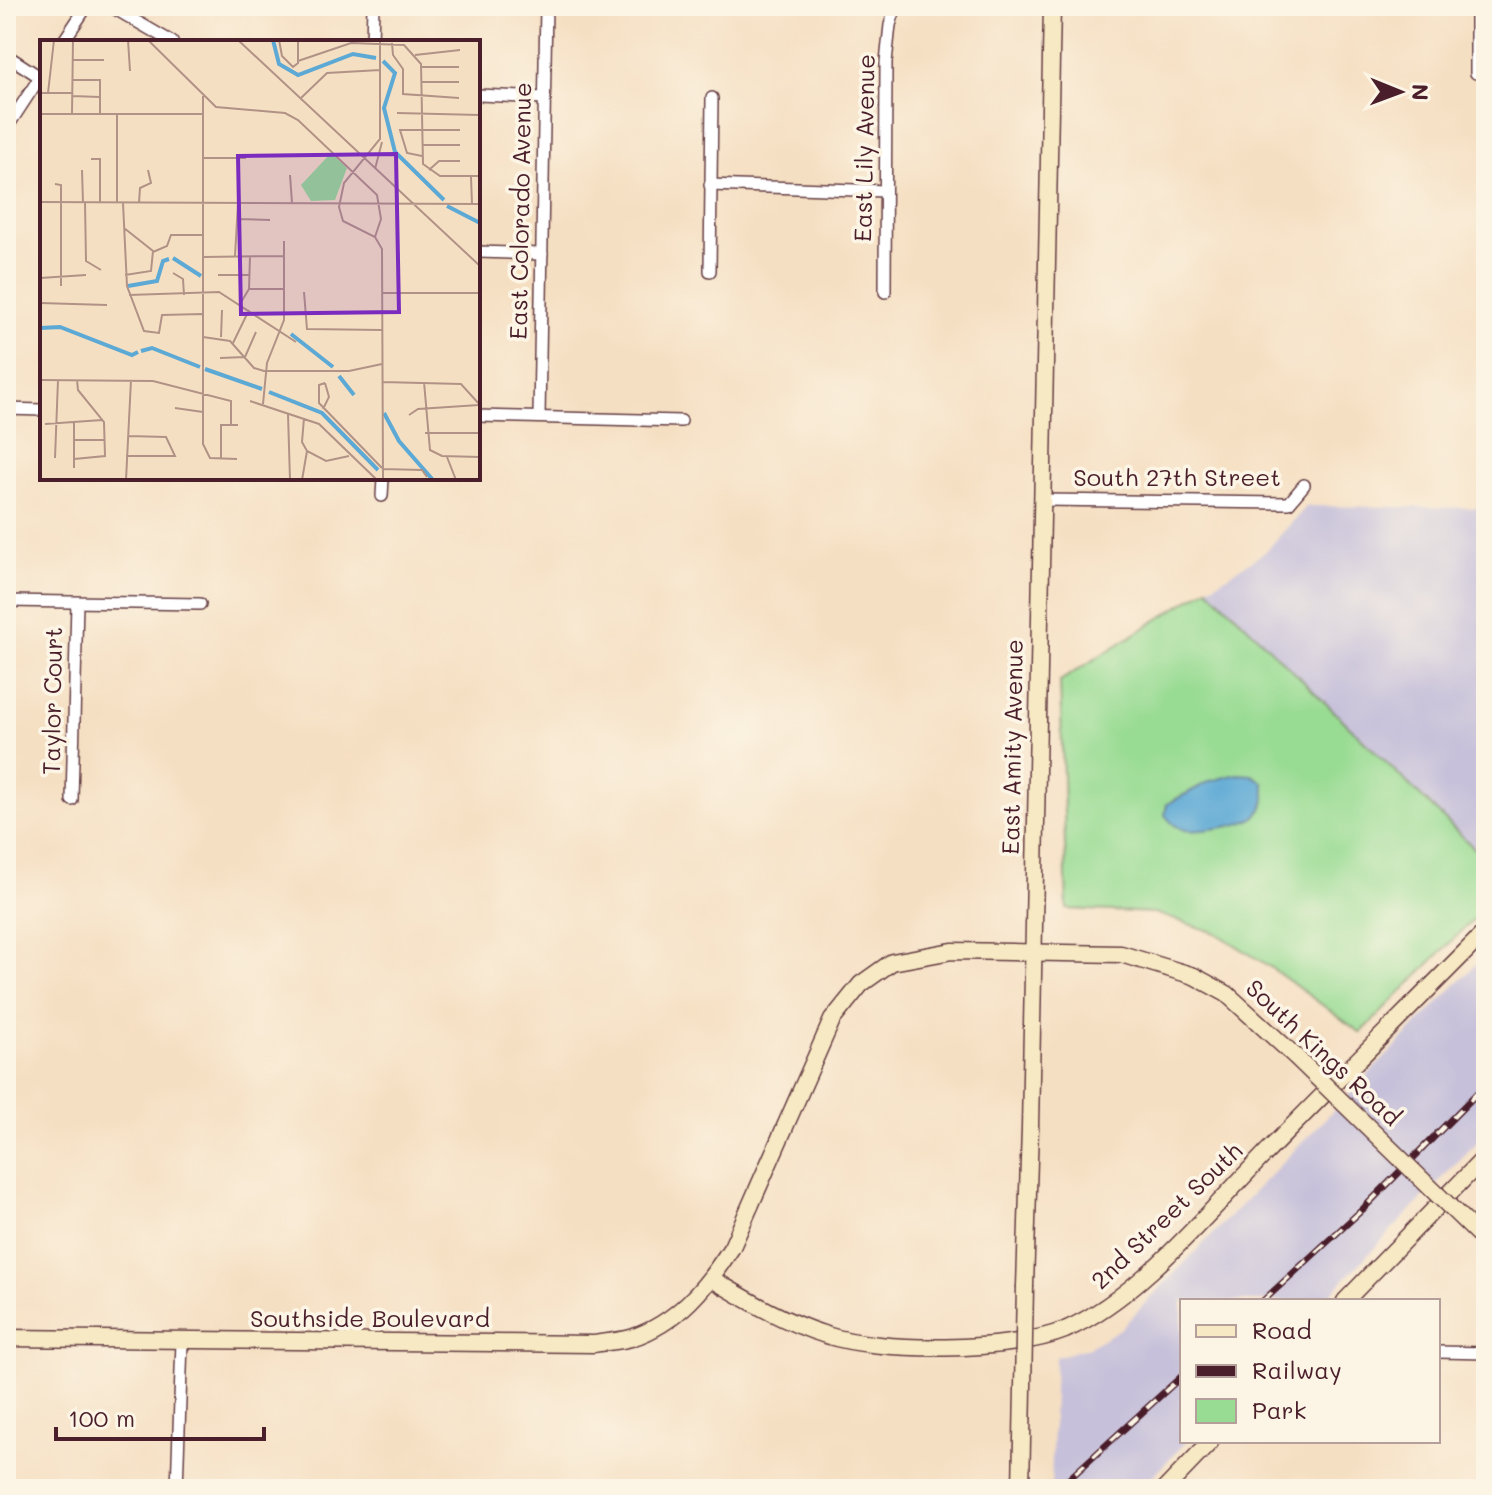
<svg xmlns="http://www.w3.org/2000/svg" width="1492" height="1495" font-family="Mali,sans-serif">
<rect width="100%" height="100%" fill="#fcf5e5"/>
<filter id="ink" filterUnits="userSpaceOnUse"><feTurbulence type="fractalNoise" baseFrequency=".0125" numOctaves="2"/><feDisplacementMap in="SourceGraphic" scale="16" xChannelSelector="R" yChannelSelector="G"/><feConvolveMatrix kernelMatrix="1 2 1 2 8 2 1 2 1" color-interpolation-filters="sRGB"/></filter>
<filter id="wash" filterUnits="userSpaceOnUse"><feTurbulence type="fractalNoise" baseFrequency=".006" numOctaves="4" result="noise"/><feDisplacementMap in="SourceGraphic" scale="32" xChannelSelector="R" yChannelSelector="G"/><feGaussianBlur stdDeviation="1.8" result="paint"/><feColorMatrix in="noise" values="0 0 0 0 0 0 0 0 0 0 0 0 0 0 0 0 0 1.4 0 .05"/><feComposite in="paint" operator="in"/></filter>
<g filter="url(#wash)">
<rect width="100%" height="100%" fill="#f5dfc2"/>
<!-- industrial -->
<g fill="#c6c0da">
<path d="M1307,506L1486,508V860L1208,588L1265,552Z"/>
<path d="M1486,954V1133L1323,1301H1182V1441H1187L1140,1489H1051L1055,1357L1087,1348L1119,1330Z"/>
</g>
<!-- green -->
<path fill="#98db93" stroke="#717d5f" stroke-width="2" d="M1208,588L1486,860V906L1361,1033L1267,965L1216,933L1155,913L1067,909L1060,681Z"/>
<!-- water -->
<path fill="#5ca9d5" stroke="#536480" stroke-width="2" d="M1237,774L1252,775L1263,782C1273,818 1246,824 1218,828C1208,829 1195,832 1185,830C1177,828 1170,822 1165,815L1167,804L1210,781Z"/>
</g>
<g filter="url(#ink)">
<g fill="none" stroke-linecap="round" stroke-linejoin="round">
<!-- street casing -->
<g stroke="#643c42" stroke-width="14">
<g id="street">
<path d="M110,6L172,42"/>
<path d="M63,42L87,6"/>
<path d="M372,42L373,6"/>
<path d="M6,55L40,77"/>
<path d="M1476,73V6"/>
<path d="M478,95L545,98"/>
<path d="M6,129L42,74"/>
<path d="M710,185L885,191"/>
<path d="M478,252L542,254"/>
<path d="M710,271L712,98"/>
<path d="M885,292L886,62L890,25L896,6"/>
<path d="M6,409L42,410"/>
<path d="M478,416L681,421"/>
<path d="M539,417L546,6"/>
<path d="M382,496L383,478"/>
<path d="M1043,500L1289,503L1304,485"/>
<path d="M6,601L200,604"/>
<path d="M72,800L77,603"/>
<path d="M1438,1352L1486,1353"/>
<path d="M177,1489L182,1341"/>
</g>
</g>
<!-- secondary casing -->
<g stroke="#643c42" stroke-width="19">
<g id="secondary">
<path d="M712,1279C749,1301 784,1322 826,1335C881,1353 1011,1352 1065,1330C1138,1298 1205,1216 1260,1159C1335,1082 1411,1007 1486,931"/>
<path d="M1025,1286L1030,1128L1052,6"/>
<path d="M1345,1301L1486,1156"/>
<path d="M6,1338L594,1344C606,1342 620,1341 631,1338C678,1323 707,1286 732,1247L832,1020L861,984L892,962L952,951L1121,954L1194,976L1227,994L1296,1057"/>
<path d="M1165,1489L1211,1441"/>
</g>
</g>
<!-- street -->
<use href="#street" stroke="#fff" stroke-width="11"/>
<!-- secondary -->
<use href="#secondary" stroke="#f7e9c3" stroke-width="16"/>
<!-- rail casing -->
<g stroke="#4a1f2b" stroke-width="7">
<g id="rail">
<path d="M1263,1301L1363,1209L1486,1084"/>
<path d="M1058,1489L1182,1376"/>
</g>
</g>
<!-- rail -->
<use href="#rail" stroke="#fcf5e5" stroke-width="4" stroke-dasharray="12" stroke-linecap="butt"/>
<!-- secondary-bridge casing -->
<g stroke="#643c42" stroke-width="19" stroke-linecap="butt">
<g id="secondary-bridge">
<path d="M1296,1057L1480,1236"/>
<path d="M1021,1489L1025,1286"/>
</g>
</g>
<!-- secondary-bridge -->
<use href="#secondary-bridge" stroke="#f7e9c3" stroke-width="16"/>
</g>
</g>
<g text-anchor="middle" stroke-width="7" stroke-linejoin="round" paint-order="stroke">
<!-- street labels -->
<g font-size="24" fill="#4a1f2b" stroke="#fcf5e5">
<text transform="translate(865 148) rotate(-89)" y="8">East Lily Avenue</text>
<text transform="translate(521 211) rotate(-89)" y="8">East Colorado Avenue</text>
<text x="1177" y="486">South 27th Street</text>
<text transform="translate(53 701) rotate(-89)" y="8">Taylor Court</text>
<text transform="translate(1013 747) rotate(-89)" y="8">East Amity Avenue</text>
<text transform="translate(1323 1053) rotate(43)" y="8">South Kings Road</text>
<text transform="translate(1167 1216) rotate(-44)" y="8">2nd Street South</text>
<text x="370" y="1327">Southside Boulevard</text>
</g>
</g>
<!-- overview -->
<g transform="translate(40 40)">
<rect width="440" height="440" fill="#f5dfc2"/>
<path d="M291,113L307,128L295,160L271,161L261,145Z" fill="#98db93"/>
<path fill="none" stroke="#5ca9d5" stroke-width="4" d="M233,0L239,24L258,35L313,14L336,18M343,21L355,33L344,68L355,112L404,160M407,166L440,183M133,218L161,236M88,246L117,241L123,221L129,219M0,288L20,287L92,315L98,312M251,294L293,327M101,311L112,308L160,327M165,329L222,349M299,336L314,355M229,352L282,373L338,430M344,373L359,401L393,440"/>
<path fill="none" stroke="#b19286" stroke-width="2" d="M88,0L90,31M108,0L176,67L245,73L258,80L337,155L341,179L335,197M198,0L440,226M239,0L242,16L253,27L258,23V0M340,0V99L304,143L299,167L303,181L335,197L342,209L343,440M352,3L353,15L363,29V54L419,58M375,15L420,10M33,20H64M258,21L311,3L364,5L381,24L383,124L400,136H440M382,27H419M33,40H60V74M381,42H419M0,53H32M8,53L14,0M32,56L60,57M163,56V404L170,418L197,419M261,58L287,33L340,30M357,73L440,75M0,74H162M32,74L33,0M440,93V132M382,105H420M382,116L367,113L360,90H420M162,118H206M51,119H60V163M335,129L342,102M42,130L43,163M389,130L399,121H420M250,135L252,163M431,137L432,164M15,144L21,145V246M0,162L440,164M45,163L46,221L61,230M77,163V74M83,163L87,246L104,291L119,293L122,275L162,274M99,163L100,148L111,143L108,130M197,179L230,180M84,188L113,211L111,231L85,235M113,212L127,206L131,195H163M195,216L198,163M163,217L244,216M133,233L143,239L144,255M178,235H209M0,238L46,235M209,249H244M264,252L267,289L342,290M342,253H440M89,255L179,252L256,302M0,263L67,265M200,264L209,249L210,216M163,297L190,301L214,328L224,331H309L342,324M181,297L182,270M193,303L209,270M180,318L205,317L216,292M0,340L113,341L191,361V385M342,342L421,344L440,365M384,342L390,410L402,416L440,417M285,343L279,345V363L342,428M210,361L279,384L337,440M223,364L227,323L244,280V201M135,368L163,372M283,369L289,357L285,343M248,374L250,440M369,375L378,369L439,365M264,378L262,402L267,411L286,421L309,416M34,383V428M5,384L62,380M385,393H440M34,400H64M86,416H135L126,397L88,396M407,417L416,440M15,418L18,340M181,418V385H198M34,419L65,416L64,382L38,350L37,340M342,429L382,430L387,437M86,440L91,340M173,440H238M262,440L267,411"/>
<path fill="#7b2cbf" fill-opacity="0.15" stroke="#7b2cbf" stroke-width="4" d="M356,114L359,272L201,274L198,116Z"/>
<rect width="440" height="440" fill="none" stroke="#4a1f2b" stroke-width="4"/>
</g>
<!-- margin -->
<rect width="1492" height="1495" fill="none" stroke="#fcf5e5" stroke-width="32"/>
<!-- legend -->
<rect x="1180" y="1299" width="260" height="144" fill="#fcf5e5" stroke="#b59f9b" stroke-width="2"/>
<rect x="1196" y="1325" width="40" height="12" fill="#f7e9c3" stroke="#b59f9b" stroke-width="2"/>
<text x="1252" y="1339" font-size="24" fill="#4a1f2b">Road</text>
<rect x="1196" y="1365" width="40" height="12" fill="#4a1f2b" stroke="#b59f9b" stroke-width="2"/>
<text x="1252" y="1379" font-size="24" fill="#4a1f2b">Railway</text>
<rect x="1196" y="1399" width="40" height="24" fill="#98db93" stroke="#b59f9b" stroke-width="2"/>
<text x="1252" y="1419" font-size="24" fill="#4a1f2b">Park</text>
<!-- north arrow -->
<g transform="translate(1400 92) rotate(91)" stroke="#fcf5e5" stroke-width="6" paint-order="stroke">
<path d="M0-6L14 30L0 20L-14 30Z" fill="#4a1f2b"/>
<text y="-12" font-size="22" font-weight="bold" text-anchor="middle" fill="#4a1f2b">N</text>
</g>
<!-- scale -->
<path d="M56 1427v12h208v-12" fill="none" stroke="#4a1f2b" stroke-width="4"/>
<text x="68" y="1427" font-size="24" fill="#4a1f2b" stroke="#fcf5e5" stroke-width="6" paint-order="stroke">100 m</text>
</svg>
